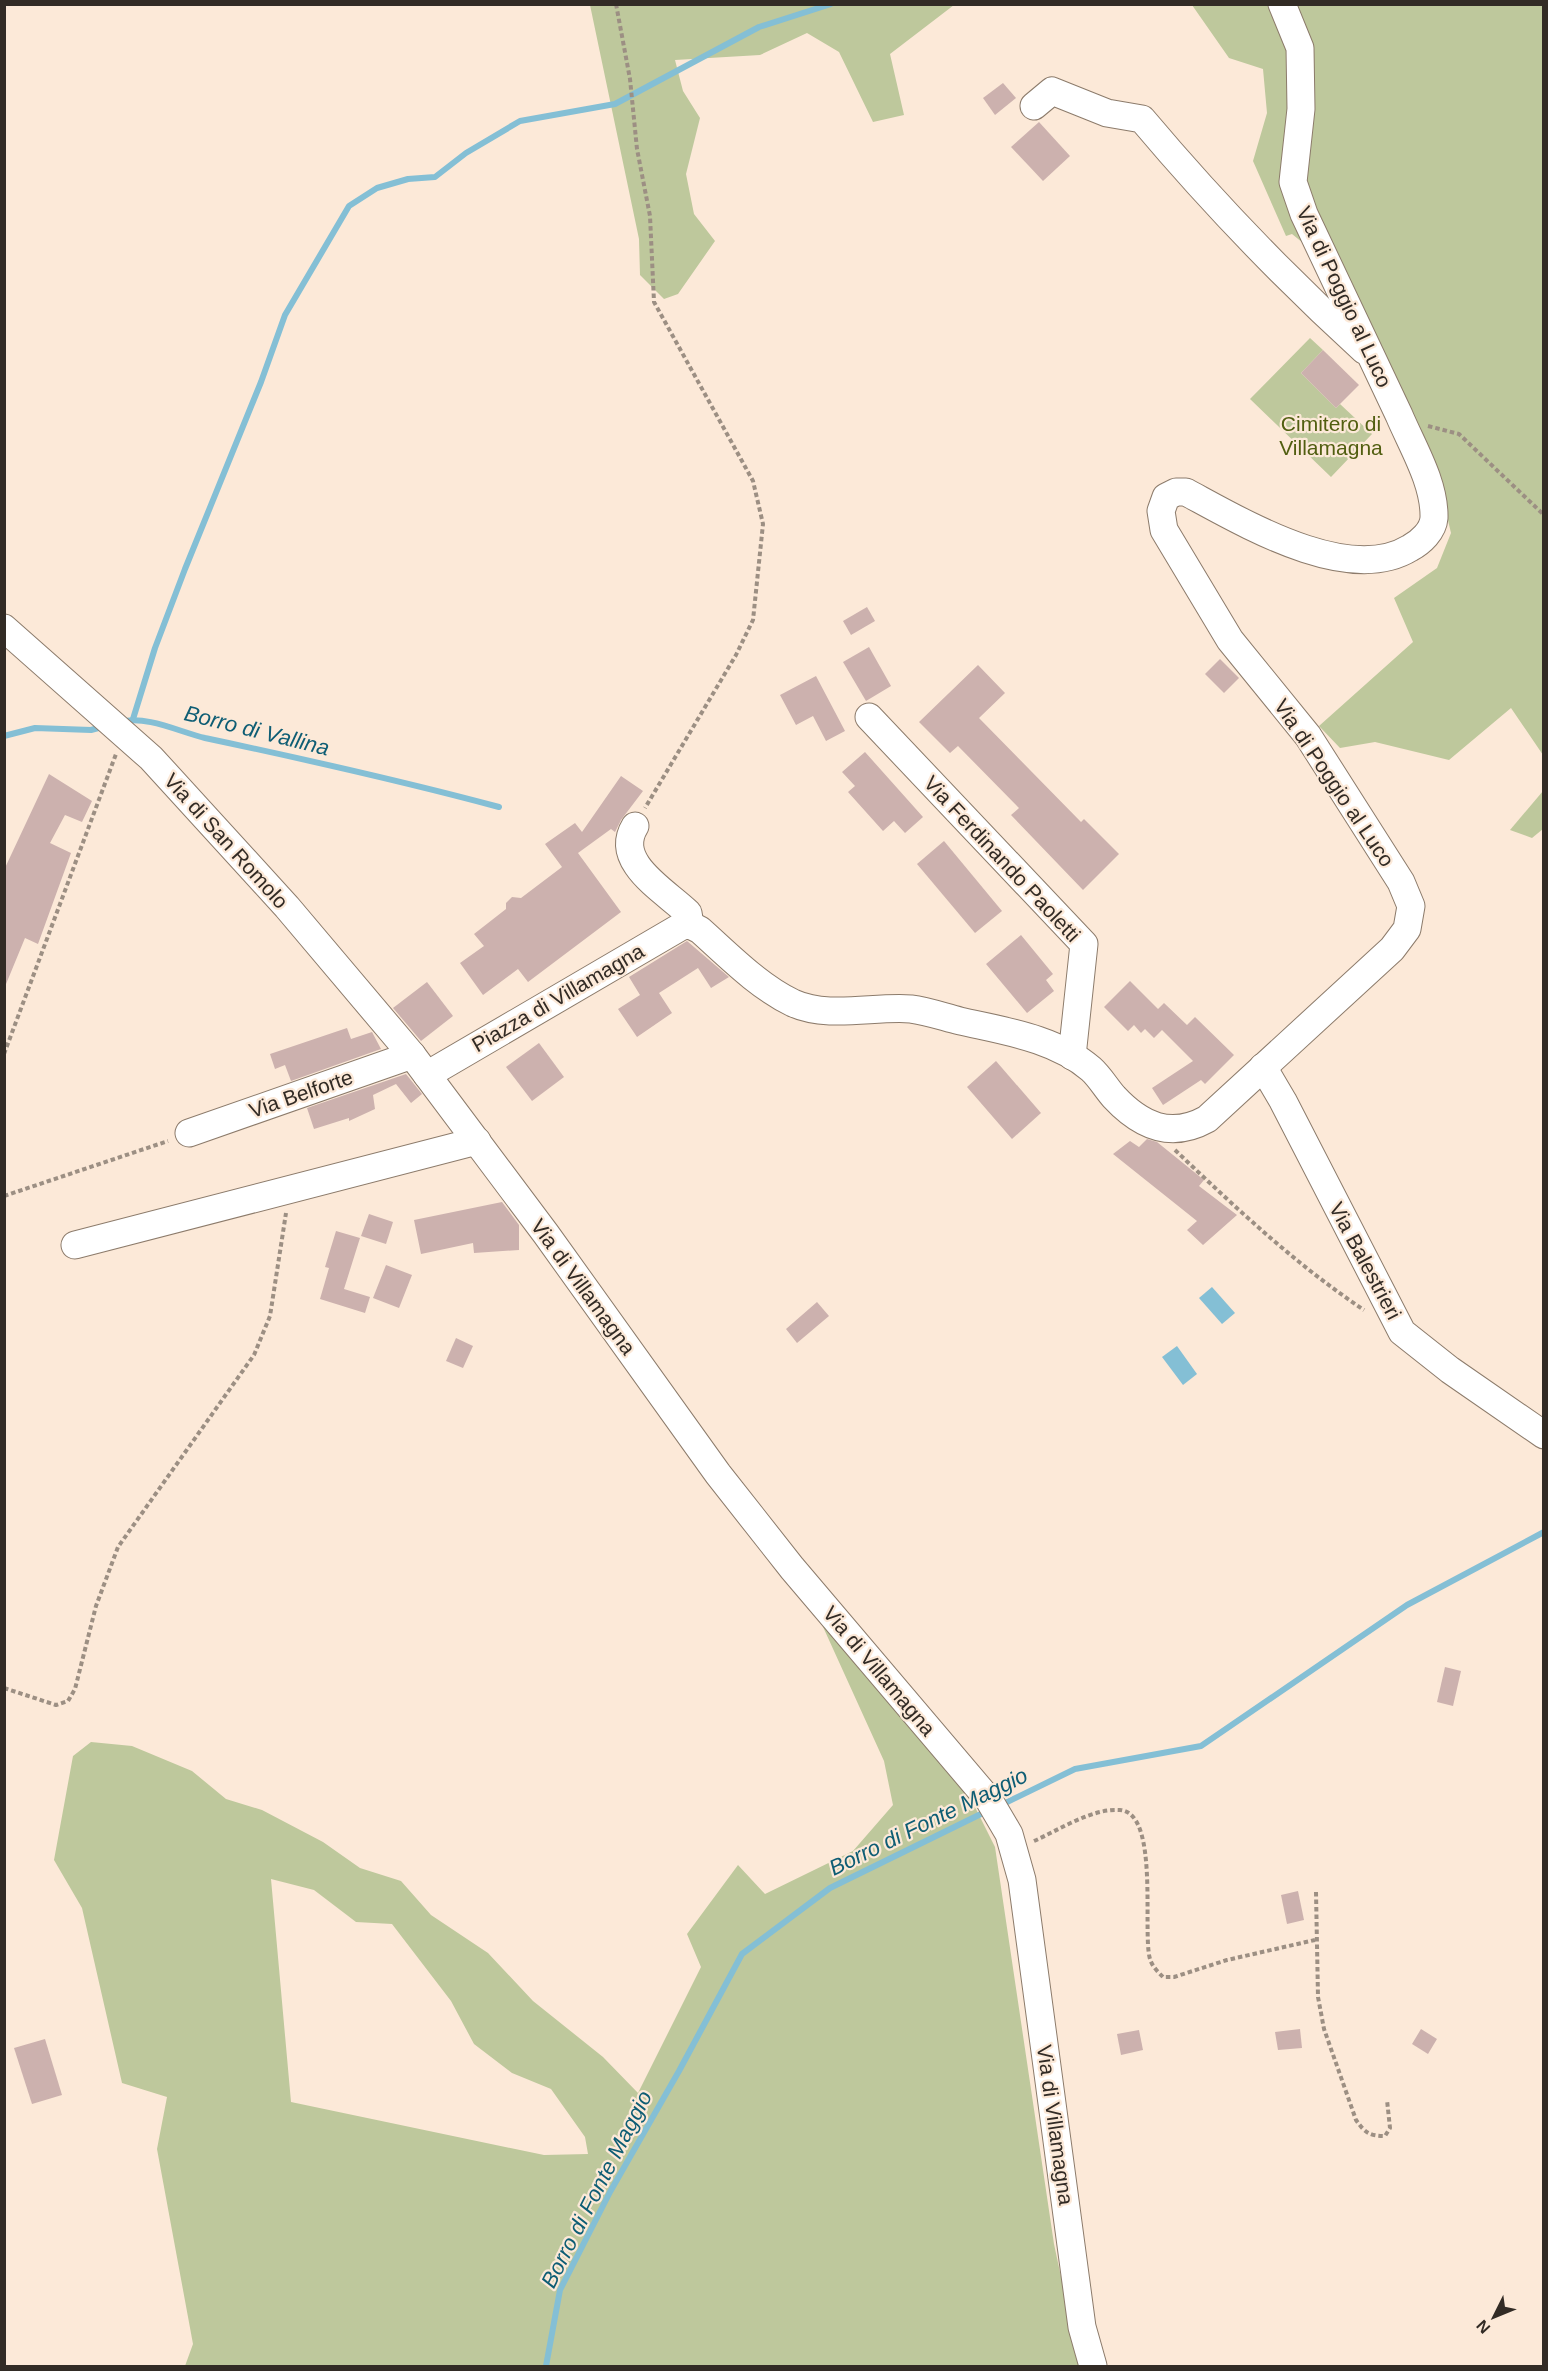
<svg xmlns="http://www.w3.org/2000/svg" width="1548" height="2371" font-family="Arial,sans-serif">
<rect width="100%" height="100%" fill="#fce9d8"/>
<!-- green -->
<g fill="#bec89c" fill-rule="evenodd">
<path d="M590,5V4L954,5L890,54L904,115L873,122L839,52L807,33L760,55L675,60L683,91L700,118L686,174L694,214L715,241L678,294L664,299L640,275L639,239Z"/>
<path d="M1192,5H1543V755L1511,708L1449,760L1375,742L1340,748L1319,726L1413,642L1394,598L1437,568L1451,533L1438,479L1352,283L1292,234L1286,236L1253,161L1267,113L1263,69L1229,58Z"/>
<path d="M1310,338L1323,350L1301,373L1336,408L1340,404L1372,434L1331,477L1250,399Z"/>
<path d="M1543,791V829L1532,838L1510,830Z"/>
<path d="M819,1618L970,1797L995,1847L1054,2244L1080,2366H185L193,2344L157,2149L167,2097L122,2083L82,1908L54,1860L73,1756L91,1742L132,1746L192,1771L226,1799L262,1810L323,1842L360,1868L401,1881L431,1915L488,1953L533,2001L603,2057L638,2093L701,1967L687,1934L738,1865L765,1894L853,1851L893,1805L884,1761ZM271,1879L314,1890L356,1922L392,1924L451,2001L474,2044L512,2073L551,2089L585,2137L588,2154L544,2155L291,2102Z"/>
</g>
<!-- water -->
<g fill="#84bfd5">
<path d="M1212,1287L1235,1313L1222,1324L1199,1298Z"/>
<path d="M1177,1346L1197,1374L1183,1385L1162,1357Z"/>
</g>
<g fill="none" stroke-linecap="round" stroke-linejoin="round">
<!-- stream -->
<g stroke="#84bfd5" stroke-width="6">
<path d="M133,719L155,648L185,569L261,382L285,315L349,206L377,188L408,179L435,177L466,153L520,121L615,104L759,27L831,4"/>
<path d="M121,722C146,715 180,732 205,738C304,759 402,781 499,807"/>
<path d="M4,736L35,728L91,730L102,727"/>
<path d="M999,1806L1075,1769L1201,1746L1407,1605L1544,1532"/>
<path d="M546,2366L560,2290L610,2192L679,2071L742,1954L830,1888L987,1811"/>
</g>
</g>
<!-- building -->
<g fill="#ccb1ae">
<path d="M1003,83L1016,98L995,115L983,98Z"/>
<path d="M1039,122L1070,156L1043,181L1011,147Z"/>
<path d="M1323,350L1359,385L1336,408L1301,373Z"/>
<path d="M867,607L875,621L851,635L843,621Z"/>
<path d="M869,647L891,686L866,701L843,662Z"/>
<path d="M1220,659L1239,678L1224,693L1205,674Z"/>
<path d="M978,665L1005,693L979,718L1081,822L1084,819L1119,854L1083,890L1011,815L1019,808L958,746L950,753L919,722Z"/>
<path d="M816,676L845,731L826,741L813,716L796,725L780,695Z"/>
<path d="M865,752L923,817L905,833L894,821L883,831L848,792L855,786L842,772Z"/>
<path d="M49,774L92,801L82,822L65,815L50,843L71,853L38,944L25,938L4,989V870Z"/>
<path d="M621,776L643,791L621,820L615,832L611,829L578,853L621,912L528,982L518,969L483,995L460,963L484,946L474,934L506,909V903L512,897L521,898L562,867L545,844L575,823L582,832Z"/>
<path d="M944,841L1002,911L975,933L917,864Z"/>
<path d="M1021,935L1053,974L1046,980L1054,991L1027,1013L986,964Z"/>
<path d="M687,941L729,977L711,988L698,968L659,993L672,1013L637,1037L618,1009L640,995L629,977Z"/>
<path d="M1130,981L1158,1009L1164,1003L1187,1025L1195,1017L1234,1055L1205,1084L1201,1080L1163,1105L1152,1088L1193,1061L1162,1030L1154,1038L1145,1029L1141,1033L1134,1025L1128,1031L1104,1007Z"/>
<path d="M427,982L453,1016L421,1041L393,1008Z"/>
<path d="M347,1028L351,1039L372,1032L381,1049L291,1081L285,1065L275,1069L270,1054Z"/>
<path d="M539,1043L564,1077L532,1101L506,1067Z"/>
<path d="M996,1061L1041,1113L1012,1139L967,1087Z"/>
<path d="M406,1074L422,1094L411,1103L396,1084L373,1095L375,1109L349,1121V1118L314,1129L307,1108Z"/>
<path d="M1147,1139L1157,1142L1204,1180L1199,1186L1237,1215L1203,1245L1187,1230L1197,1221L1113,1154L1130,1141L1139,1147Z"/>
<path d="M502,1202L519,1225V1250L474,1253L473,1243L421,1254L414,1220Z"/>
<path d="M369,1214L393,1222L386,1244L361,1236Z"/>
<path d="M336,1231L360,1238L344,1289L370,1297L365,1313L320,1299L329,1268L325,1267Z"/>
<path d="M386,1265L412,1275L399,1308L373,1298Z"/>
<path d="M817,1302L829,1316L797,1343L786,1329Z"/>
<path d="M456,1338L473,1346L463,1368L446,1361Z"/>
<path d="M1445,1667L1461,1671L1453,1706L1437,1702Z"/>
<path d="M1298,1891L1304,1920L1287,1924L1281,1895Z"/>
<path d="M1300,2029L1302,2048L1278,2050L1275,2032Z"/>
<path d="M1421,2029L1437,2039L1428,2054L1412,2044Z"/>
<path d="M1139,2030L1143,2050L1121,2055L1117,2034Z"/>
<path d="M45,2039L62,2095L32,2104L14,2048Z"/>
</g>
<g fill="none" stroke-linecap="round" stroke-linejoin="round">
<!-- minor casing -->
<g stroke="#8c7b6b" stroke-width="29">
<g id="minor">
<path d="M1034,106L1052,91L1107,113L1142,119C1211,201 1285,278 1364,350"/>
<path d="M4,628L151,758L287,907L412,1055L546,1234L718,1474L792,1568L989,1800L1009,1834L1022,1880L1082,2327L1093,2366"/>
<path d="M869,717L1084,944L1072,1056"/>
<path d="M635,826C613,862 664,890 688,913L690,925"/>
<path d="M690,925L700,930C729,956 758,986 793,1003C828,1019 874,1006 911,1009C927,1011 944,1017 960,1021C1004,1031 1055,1038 1091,1069C1100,1077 1106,1088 1114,1097C1141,1126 1171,1139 1207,1119L1392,949L1407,929L1411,906L1401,882L1308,736L1230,640L1164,530L1161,511L1166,497L1176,492H1186C1242,522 1348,586 1410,548C1421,542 1433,531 1434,518C1435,483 1412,446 1399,415C1368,348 1336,281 1304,214L1293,182L1301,109L1300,48L1282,4"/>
<path d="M1263,1067L1283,1101L1402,1332L1450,1370L1544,1435"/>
<path d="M427,1075L682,926L690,925"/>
<path d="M189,1133L412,1055"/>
<path d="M75,1245L477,1141"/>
</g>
</g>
<!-- path -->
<g stroke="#9c8f83" stroke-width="4" stroke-dasharray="4.5 3" stroke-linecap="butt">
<path d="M616,4L630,79L637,149L650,216L654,302L753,481L763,524L753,620L736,655L645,808"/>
<path d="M1428,426L1459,434L1544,515"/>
<path d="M4,1054L116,754"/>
<path d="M1175,1150C1235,1207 1295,1264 1364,1310"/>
<path d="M4,1196L168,1141"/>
<path d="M4,1688L56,1705L68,1701L75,1689L96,1606L118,1547L254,1355L270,1316L286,1213"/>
<path d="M1034,1841C1059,1830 1092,1808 1120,1810C1160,1813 1142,1933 1150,1959C1152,1966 1158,1972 1163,1977H1174L1227,1960L1315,1940"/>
<path d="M1316,1892L1318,1997L1324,2029L1356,2120C1365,2133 1370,2136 1385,2136L1390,2128L1387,2100"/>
</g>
<!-- minor -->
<use href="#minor" stroke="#fff" stroke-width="27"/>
</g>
<g text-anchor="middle" stroke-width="4.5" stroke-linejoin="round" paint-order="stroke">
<!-- street labels -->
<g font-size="21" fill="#322b25" stroke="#fce9d8">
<text transform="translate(1344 297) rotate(65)" y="7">Via di Poggio al Luco</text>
<text transform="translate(1334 783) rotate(56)" y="7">Via di Poggio al Luco</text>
<text transform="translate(226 841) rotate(48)" y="7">Via di San Romolo</text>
<text transform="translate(1002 859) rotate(47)" y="7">Via Ferdinando Paoletti</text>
<text transform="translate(558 998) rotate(-30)" y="7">Piazza di Villamagna</text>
<text transform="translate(301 1094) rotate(-19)" y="7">Via Belforte</text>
<text transform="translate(1365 1261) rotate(62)" y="7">Via Balestrieri</text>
<text transform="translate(583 1287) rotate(54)" y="7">Via di Villamagna</text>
<text transform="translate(879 1671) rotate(50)" y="7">Via di Villamagna</text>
<text transform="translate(1055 2125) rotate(82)" y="7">Via di Villamagna</text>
</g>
<!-- park labels -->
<g font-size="21" fill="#515e10" stroke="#fce9d8">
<text x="1331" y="431">Cimitero di<tspan x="1331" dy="24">Villamagna</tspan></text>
</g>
<!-- water labels -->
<g font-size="22" font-style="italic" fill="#0e5d74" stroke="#fce9d8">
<text transform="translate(257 730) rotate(14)" y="8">Borro di Vallina</text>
<text transform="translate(928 1821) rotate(-26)" y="8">Borro di Fonte Maggio</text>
<text transform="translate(596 2189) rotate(-63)" y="8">Borro di Fonte Maggio</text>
</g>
</g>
<!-- border -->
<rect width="1548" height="2371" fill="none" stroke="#322b25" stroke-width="12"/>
<!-- north arrow -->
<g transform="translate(1494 2317) rotate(227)" stroke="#fce9d8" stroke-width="4.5" paint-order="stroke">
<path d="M0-4.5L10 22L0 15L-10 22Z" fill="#322b25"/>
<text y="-9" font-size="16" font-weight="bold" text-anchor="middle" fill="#322b25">N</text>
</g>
</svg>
